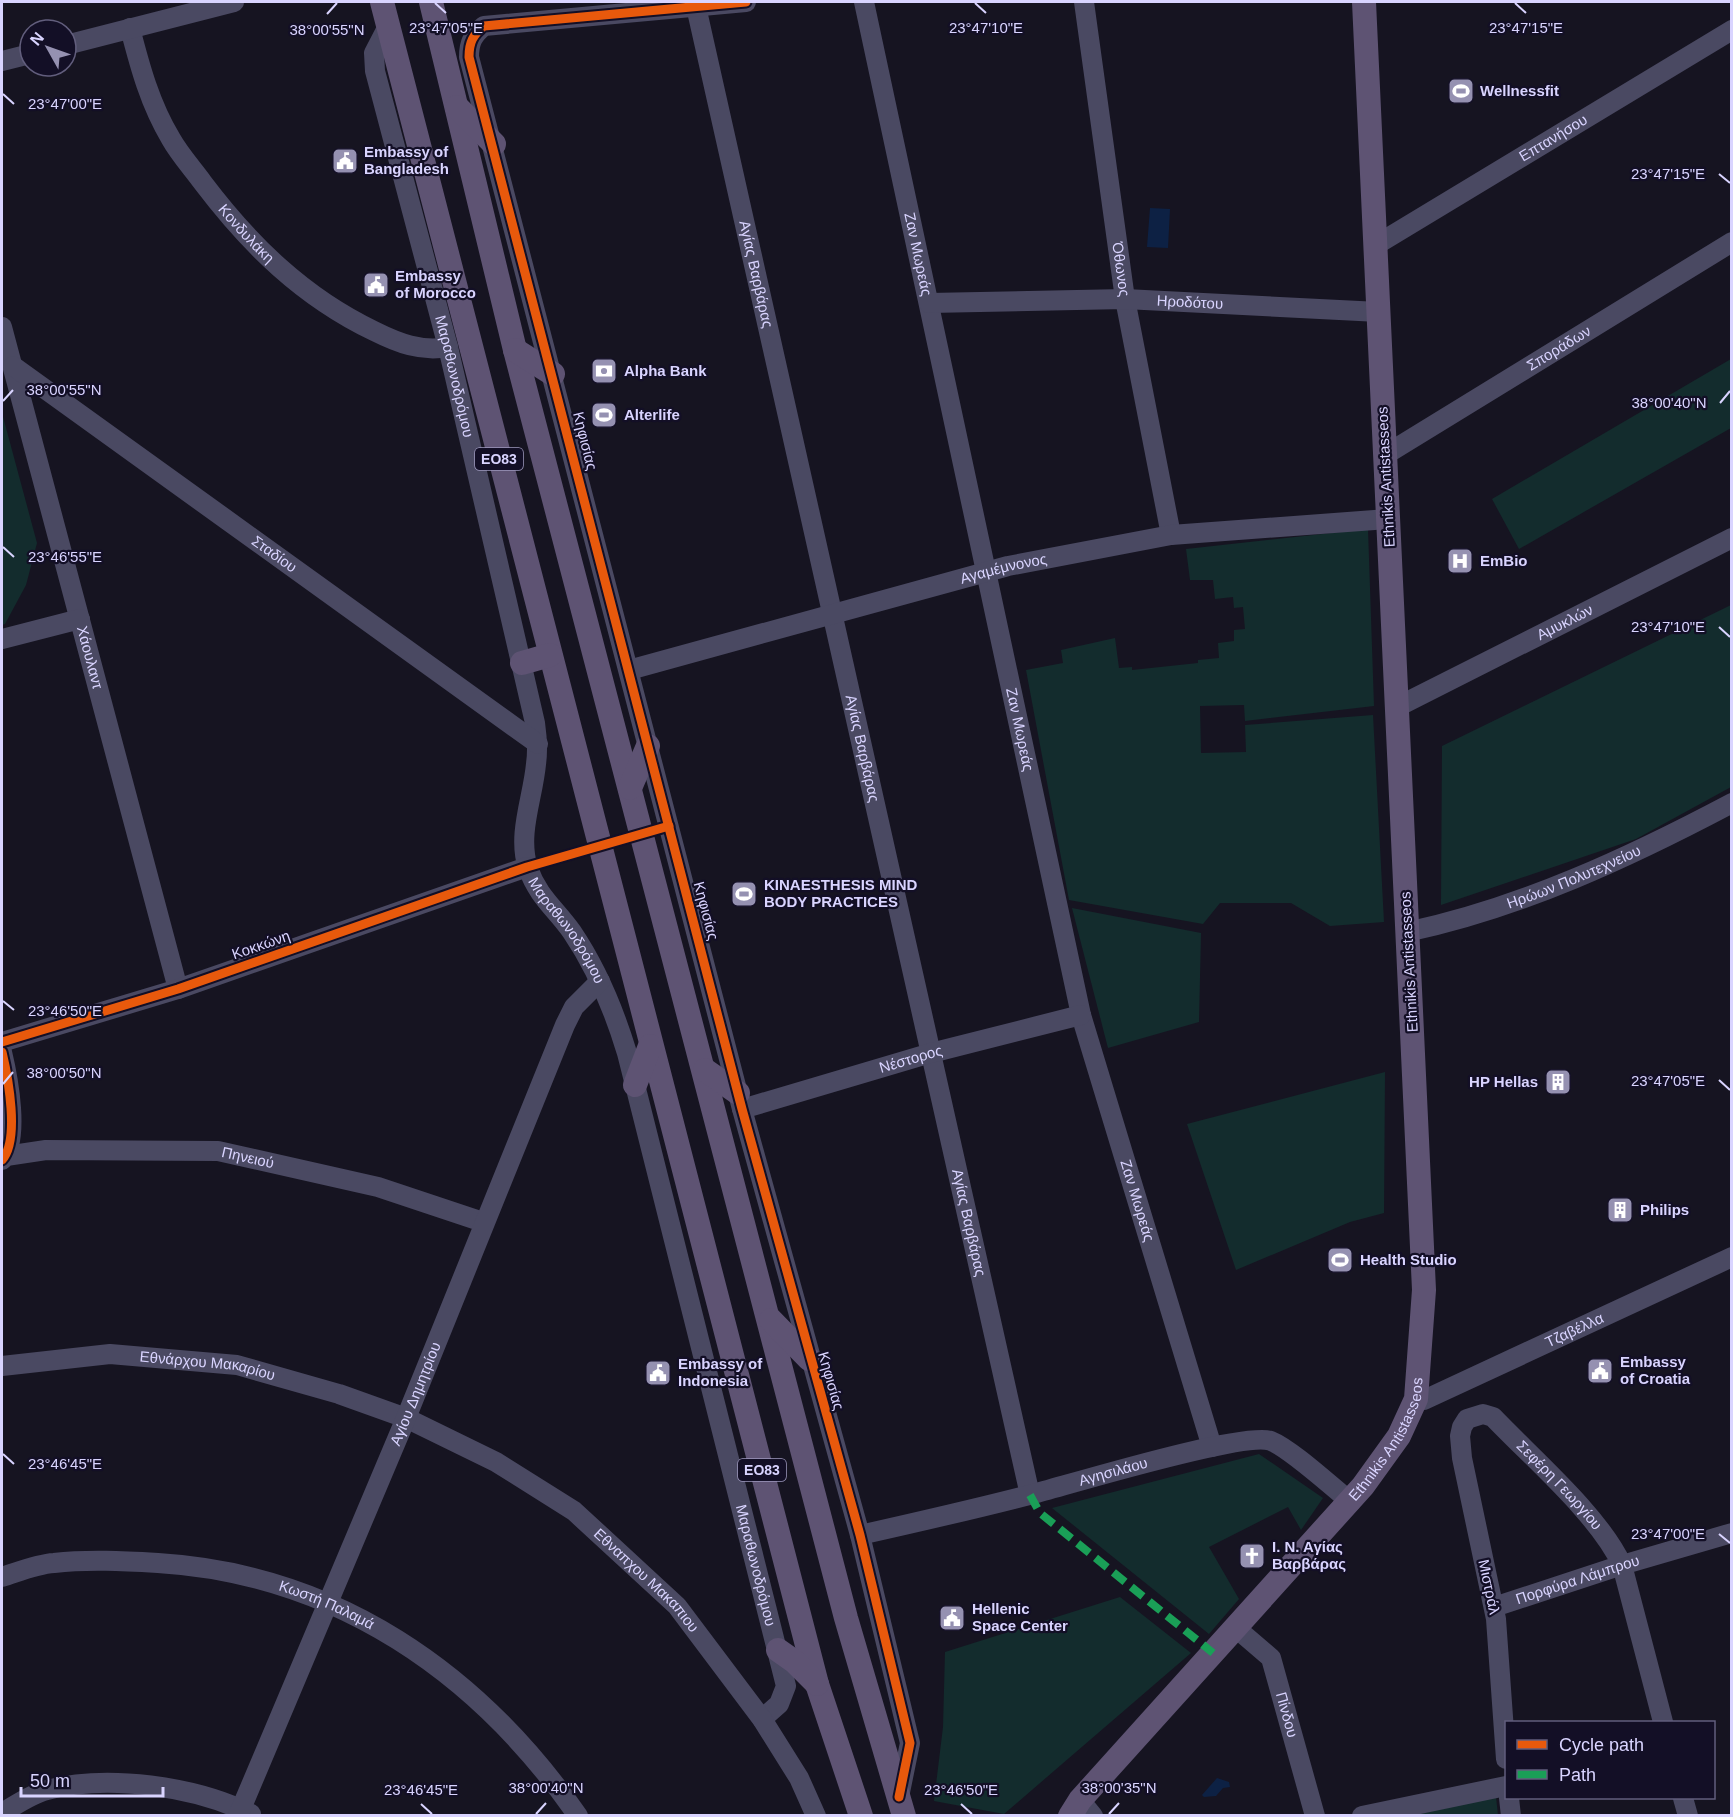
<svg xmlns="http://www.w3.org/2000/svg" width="1733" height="1817" font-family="Helvetica,sans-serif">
<rect width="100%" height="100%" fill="#161421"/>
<!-- green -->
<g fill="#132c2d">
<path d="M1731,359V428L1519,549L1492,499Z"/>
<path d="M2,413L37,543L26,585L5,624L2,625Z"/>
<path d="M1368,529L1374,706L1245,721L1244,705L1200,706L1201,753L1246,752L1245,725L1373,715L1384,922L1330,926L1291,903H1220L1203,924L1069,900L1026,670L1063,663L1061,650L1115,638L1119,668L1132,667V670L1198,663V660L1219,658L1218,643L1234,641V630L1245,629L1243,607L1234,608L1233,597L1215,599L1213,580H1190L1186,549Z"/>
<path d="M1731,605V787L1636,839L1441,905L1442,746Z"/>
<path d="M1072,908L1201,933L1199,1022L1108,1048Z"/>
<path d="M1385,1072L1384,1213L1350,1222L1236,1270L1187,1124Z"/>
<path d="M1259,1454L1323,1498L1301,1530L1288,1507L1209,1547L1239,1599L1209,1634L1052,1508Z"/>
<path d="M1120,1597L1191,1653L1004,1814L934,1801L943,1727L945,1652Z"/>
<path d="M1496,1797L1498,1815L1410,1816Z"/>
</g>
<!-- water -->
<g fill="#0d2144">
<path d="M1150,208L1170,209L1168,248L1147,247Z"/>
<path d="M1217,1778L1229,1782L1230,1787L1223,1788L1216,1796L1204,1797L1202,1795Z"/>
</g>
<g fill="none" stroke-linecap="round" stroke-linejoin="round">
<!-- minor -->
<g stroke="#4a4962" stroke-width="20">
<path id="s1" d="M695,2L1030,1495"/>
<path d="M746,2L484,26C473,35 469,42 469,57L742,1109L860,1535L910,1743L899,1797"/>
<path id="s2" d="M864,2L1081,1015L1212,1447"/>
<path id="s3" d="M1084,2L1125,299L1171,535"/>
<path id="s4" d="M388,26L374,53L375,71L448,347L535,723C537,737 538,750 536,764C533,798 517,834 528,868C538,897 556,909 572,932C597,969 614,1010 627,1053L786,1686L779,1704L762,1719"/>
<path id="s5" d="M130,28C140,67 150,104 171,139C180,155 193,169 203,183C250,245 303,297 374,331C398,343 421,352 448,347"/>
<path d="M66,45L234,2"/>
<path d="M2,61L30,54"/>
<path id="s6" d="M1376,245L1732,30"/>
<path id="s7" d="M929,303L1125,299L1379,312"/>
<path id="s8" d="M2,327L178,989"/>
<path id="s9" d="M13,366L538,744"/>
<path id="s10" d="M1385,455L1732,242"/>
<path d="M2,639L80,619"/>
<path id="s11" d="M629,670L1008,566L1171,535L1388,519"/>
<path id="s12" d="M1397,707L1732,538"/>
<path id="s13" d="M1407,932C1521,908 1630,857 1732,803"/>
<path d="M2,1042L178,989L527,867"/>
<path d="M2,1052C8,1077 20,1140 2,1160"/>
<path id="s14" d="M742,1109L931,1053L1081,1015"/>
<path id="s15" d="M6,1156L46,1150L218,1151L378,1187L483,1222"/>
<path id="s16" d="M2,1366L110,1354L237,1365L339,1394L406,1418L496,1462L574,1511L677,1606L762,1719L799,1778L816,1816"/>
<path id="s17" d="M1416,1399L1424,1400L1732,1257"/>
<path id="s18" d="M860,1535C918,1522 975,1509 1033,1494C1071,1484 1245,1431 1271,1441C1291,1449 1332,1487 1351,1502"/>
<path id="s19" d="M2,1577C18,1572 37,1564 54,1563C88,1559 124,1561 158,1563C336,1574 478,1672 578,1816"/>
<path id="s20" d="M1494,1607L1622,1565L1732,1533"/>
<path id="s21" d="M1236,1628L1271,1658L1315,1816"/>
<path id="s22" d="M1506,1759L1496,1619L1462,1458L1460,1436L1462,1427L1467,1419L1483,1414L1493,1417C1532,1458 1599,1515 1622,1565L1663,1722"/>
<path d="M1509,1798L1511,1816"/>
<path d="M1683,1798L1688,1816"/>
<path d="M1080,1800L1093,1816"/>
<path d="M2,1813C16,1805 31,1794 47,1790C107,1774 195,1786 251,1814"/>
<path id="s23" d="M238,1816L406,1418L565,1025L574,1007L600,981"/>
<path d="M1362,1816L1506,1786"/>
</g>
<!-- major -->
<g stroke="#5e5373" stroke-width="24">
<path d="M382,2L817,1684L861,1816"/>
<path d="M431,2L515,350L846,1618L904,1816"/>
<path d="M457,107L494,144"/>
<path d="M515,350L553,374"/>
<path d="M522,663L550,655"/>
<path d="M630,788L648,746"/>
<path d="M705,1070L738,1093"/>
<path d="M635,1085L650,1046"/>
<path d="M771,1320L809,1359"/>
<path d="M778,1650L795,1662L817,1684"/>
<path id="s24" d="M1070,1816L1080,1800L1363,1486L1399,1436L1416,1399L1424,1290L1364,2"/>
</g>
<!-- quiet -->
<path stroke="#1a9f57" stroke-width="8" stroke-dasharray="15 8" stroke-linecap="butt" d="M1030,1495L1040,1513L1213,1653"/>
<!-- cycleway casing -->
<g stroke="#130f26" stroke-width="13">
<g id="cycleway">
<path d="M746,2L484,26C473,35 469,42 469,57L742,1109L860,1535L910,1743L899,1797"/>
<path d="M2,1042L178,989L527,867L669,826"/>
<path d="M2,1052C8,1077 20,1140 2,1160"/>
</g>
</g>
<!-- cycleway -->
<use href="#cycleway" stroke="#e8590c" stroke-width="9"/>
</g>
<!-- ticks -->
<path fill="none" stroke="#d9d4ff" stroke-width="2" d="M435,3L446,13M975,3L986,13M1515,3L1526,13M327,14L337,3M3,94L14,104M1719,174L1730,183M3,401L13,390M1720,403L1730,391M3,547L14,557M1719,627L1730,637M3,1001L14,1010M1719,1080L1730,1090M3,1084L13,1072M3,1454L14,1464M1719,1534L1730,1543M421,1804L432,1814M961,1804L972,1814M536,1814L546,1803M1109,1814L1119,1803"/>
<!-- icons -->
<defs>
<g id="stadium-square" transform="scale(1.35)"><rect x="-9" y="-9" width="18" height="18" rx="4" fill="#9591b1" stroke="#130f26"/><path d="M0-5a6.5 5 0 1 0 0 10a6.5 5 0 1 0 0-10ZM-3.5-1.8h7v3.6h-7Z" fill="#fff"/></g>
<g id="civic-square" transform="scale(1.35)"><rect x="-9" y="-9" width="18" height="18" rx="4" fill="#9591b1" stroke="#130f26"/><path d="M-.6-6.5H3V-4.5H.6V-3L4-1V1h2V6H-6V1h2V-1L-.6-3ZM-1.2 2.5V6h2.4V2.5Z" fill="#fff"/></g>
<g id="bank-square" transform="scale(1.35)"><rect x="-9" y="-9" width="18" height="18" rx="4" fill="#9591b1" stroke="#130f26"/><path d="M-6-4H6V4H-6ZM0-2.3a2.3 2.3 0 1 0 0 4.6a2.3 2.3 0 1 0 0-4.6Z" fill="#fff"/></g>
<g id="hospital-square" transform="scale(1.35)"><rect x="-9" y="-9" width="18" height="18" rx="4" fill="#9591b1" stroke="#130f26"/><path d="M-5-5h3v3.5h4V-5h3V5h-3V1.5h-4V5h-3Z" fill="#fff"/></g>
<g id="building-square" transform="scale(1.35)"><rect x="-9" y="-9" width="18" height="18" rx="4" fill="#9591b1" stroke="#130f26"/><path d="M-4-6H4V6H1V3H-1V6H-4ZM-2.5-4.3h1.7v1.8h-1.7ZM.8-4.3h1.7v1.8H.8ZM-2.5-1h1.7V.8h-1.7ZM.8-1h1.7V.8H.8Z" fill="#fff"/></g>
<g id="church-square" transform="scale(1.35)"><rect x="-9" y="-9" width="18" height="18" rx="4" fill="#9591b1" stroke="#130f26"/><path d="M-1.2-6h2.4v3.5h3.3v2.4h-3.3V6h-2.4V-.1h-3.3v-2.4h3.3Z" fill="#fff"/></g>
</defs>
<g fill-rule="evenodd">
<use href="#stadium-square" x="1461" y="91"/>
<use href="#civic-square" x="345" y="161"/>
<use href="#civic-square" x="376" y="285"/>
<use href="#bank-square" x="604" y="371"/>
<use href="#stadium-square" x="604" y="415"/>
<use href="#hospital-square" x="1460" y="561"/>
<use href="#stadium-square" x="744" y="894"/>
<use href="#building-square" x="1558" y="1082"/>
<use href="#building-square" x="1620" y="1210"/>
<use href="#stadium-square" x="1340" y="1260"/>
<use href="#civic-square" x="1600" y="1371"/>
<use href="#civic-square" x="658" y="1373"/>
<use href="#church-square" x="1252" y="1556"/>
<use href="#civic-square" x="952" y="1618"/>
</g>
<g text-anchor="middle" stroke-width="4.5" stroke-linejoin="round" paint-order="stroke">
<!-- shield labels -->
<g fill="#130f26" stroke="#9e99be" stroke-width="1.5">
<rect x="475" y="448" width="48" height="22" rx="4.5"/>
<rect x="738" y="1459" width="48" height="22" rx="4.5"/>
</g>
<g font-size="14" font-weight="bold" fill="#d9d4ff">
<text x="499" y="464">ΕΟ83</text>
<text x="762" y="1475">ΕΟ83</text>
</g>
<!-- poi labels -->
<g font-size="15" font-weight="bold" fill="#d9d4ff" stroke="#130f26" text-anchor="start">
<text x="1480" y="96">Wellnessfit</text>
<text x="364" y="157">Embassy of<tspan x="364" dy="17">Bangladesh</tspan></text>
<text x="395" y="281">Embassy<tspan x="395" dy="17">of Morocco</tspan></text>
<text x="624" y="376">Alpha Bank</text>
<text x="624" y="420">Alterlife</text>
<text x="1480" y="566">EmBio</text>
<text x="764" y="890">KINAESTHESIS MIND<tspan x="764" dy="17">BODY PRACTICES</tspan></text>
<text x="1538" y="1087" text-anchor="end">HP Hellas</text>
<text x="1640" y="1215">Philips</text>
<text x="1360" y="1265">Health Studio</text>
<text x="1620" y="1367">Embassy<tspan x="1620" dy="17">of Croatia</tspan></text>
<text x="678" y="1369">Embassy of<tspan x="678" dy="17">Indonesia</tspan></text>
<text x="1272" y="1552">Ι. Ν. Αγίας<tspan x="1272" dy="17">Βαρβάρας</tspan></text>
<text x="972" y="1614">Hellenic<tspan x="972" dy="17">Space Center</tspan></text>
</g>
<!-- street labels -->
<g font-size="15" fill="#d9d4ff" stroke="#130f26">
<text dy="5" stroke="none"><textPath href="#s6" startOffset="207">Επτανήσου</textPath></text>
<text dy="5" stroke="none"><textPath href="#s5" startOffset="240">Κονδυλάκη</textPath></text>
<text dy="5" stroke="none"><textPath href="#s2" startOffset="258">Ζαν Μωρεάς</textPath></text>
<text dy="5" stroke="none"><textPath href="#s3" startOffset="270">Όθωνος</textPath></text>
<text dy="5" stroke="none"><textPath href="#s1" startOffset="279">Αγίας Βαρβάρας</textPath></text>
<text dy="5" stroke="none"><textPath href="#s7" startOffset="261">Ηροδότου</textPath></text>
<text dy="5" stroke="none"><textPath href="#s10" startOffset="204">Σποράδων</textPath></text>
<text dy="5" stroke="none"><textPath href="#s4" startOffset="364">Μαραθωνοδρόμου</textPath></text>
<text transform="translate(585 441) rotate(76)" y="5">Κηφισίας</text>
<text transform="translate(1386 477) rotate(-93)" y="5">Ethnikis Antistasseos</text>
<text dy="5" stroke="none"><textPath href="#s9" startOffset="322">Σταδίου</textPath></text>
<text dy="5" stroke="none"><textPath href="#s11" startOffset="388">Αγαμέμνονος</textPath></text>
<text dy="5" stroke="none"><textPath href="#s12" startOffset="188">Αμυκλών</textPath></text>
<text dy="5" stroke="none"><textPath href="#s8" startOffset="342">Χάουλαντ</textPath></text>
<text dy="5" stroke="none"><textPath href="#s2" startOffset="744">Ζαν Μωρεάς</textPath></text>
<text dy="5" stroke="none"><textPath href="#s1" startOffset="765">Αγίας Βαρβάρας</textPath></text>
<text dy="5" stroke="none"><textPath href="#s13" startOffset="176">Ηρώων Πολυτεχνείου</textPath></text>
<text transform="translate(706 911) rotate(75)" y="5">Κηφισίας</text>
<text dy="5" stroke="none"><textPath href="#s4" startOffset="940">Μαραθωνοδρόμου</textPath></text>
<text transform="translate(261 945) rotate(-19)" y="5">Κοκκώνη</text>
<text transform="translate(1409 962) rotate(-93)" y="5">Ethnikis Antistasseos</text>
<text dy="5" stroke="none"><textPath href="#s14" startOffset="176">Νέστορος</textPath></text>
<text dy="5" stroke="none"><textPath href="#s15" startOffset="243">Πηνειού</textPath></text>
<text dy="5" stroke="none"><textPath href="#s2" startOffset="1230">Ζαν Μωρεάς</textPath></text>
<text dy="5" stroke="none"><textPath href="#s1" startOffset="1251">Αγίας Βαρβάρας</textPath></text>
<text dy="5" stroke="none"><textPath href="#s17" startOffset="174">Τζαβέλλα</textPath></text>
<text dy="5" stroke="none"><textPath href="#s16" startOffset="207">Εθνάρχου Μακαρίου</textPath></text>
<text transform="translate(831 1381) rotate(74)" y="5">Κηφισίας</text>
<text dy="5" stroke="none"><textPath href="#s23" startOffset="458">Αγίου Δημητρίου</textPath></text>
<text dy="5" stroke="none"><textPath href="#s24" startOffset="495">Ethnikis Antistasseos</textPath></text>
<text dy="5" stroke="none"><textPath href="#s18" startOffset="261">Αγησιλάου</textPath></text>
<text dy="5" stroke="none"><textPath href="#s22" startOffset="468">Σεφέρη Γεωργίου</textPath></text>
<text dy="5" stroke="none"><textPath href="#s4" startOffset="1606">Μαραθωνοδρόμου</textPath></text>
<text dy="5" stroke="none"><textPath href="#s20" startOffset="88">Πορφύρα Λάμπρου</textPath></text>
<text dy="5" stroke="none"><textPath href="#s16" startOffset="706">Εθναπχου Μακαπιου</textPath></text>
<text transform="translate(1489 1587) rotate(78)" y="5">Μιστράλ</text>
<text dy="5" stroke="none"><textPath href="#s19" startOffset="333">Κωστή Παλαμά</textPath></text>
<text dy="5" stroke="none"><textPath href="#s21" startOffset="105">Πίνδου</textPath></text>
</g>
</g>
<g font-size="15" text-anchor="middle" fill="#d9d4ff" stroke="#130f26" stroke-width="4.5" stroke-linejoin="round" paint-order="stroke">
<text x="446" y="33">23°47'05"E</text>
<text x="986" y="33">23°47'10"E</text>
<text x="1526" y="33">23°47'15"E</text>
<text x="327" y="35">38°00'55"N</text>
<text x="65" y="109">23°47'00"E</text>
<text x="1668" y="179">23°47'15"E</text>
<text x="64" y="395">38°00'55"N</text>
<text x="1669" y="408">38°00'40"N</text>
<text x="65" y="562">23°46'55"E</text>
<text x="1668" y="632">23°47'10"E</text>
<text x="65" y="1016">23°46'50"E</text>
<text x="64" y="1078">38°00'50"N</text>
<text x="1668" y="1086">23°47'05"E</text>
<text x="65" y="1469">23°46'45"E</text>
<text x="1668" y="1539">23°47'00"E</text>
<text x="546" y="1793">38°00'40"N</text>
<text x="1119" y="1793">38°00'35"N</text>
<text x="421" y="1795">23°46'45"E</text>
<text x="961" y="1795">23°46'50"E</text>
</g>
<!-- border -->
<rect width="1733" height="1817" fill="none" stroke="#d9d4ff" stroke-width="6"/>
<!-- legend -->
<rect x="1505" y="1721" width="210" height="78" fill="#130f26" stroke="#625e7d" stroke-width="1.5"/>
<rect x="1517" y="1740" width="30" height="9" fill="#e8590c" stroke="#625e7d" stroke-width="1.5"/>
<text x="1559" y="1751" font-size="18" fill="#d9d4ff">Cycle path</text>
<rect x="1517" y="1770" width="30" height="9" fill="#1a9f57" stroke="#625e7d" stroke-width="1.5"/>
<text x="1559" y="1781" font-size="18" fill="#d9d4ff">Path</text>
<!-- north arrow -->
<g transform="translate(48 48) rotate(310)"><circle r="28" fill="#130f26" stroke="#625e7d" stroke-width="1.5"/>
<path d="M0-4.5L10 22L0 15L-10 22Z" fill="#9591b1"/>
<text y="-9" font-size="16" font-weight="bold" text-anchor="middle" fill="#d9d4ff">N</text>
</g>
<!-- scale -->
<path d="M21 1787v9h142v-9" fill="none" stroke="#d9d4ff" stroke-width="3"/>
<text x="30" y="1787" font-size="18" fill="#d9d4ff" stroke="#130f26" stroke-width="4.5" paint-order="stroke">50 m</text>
</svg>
